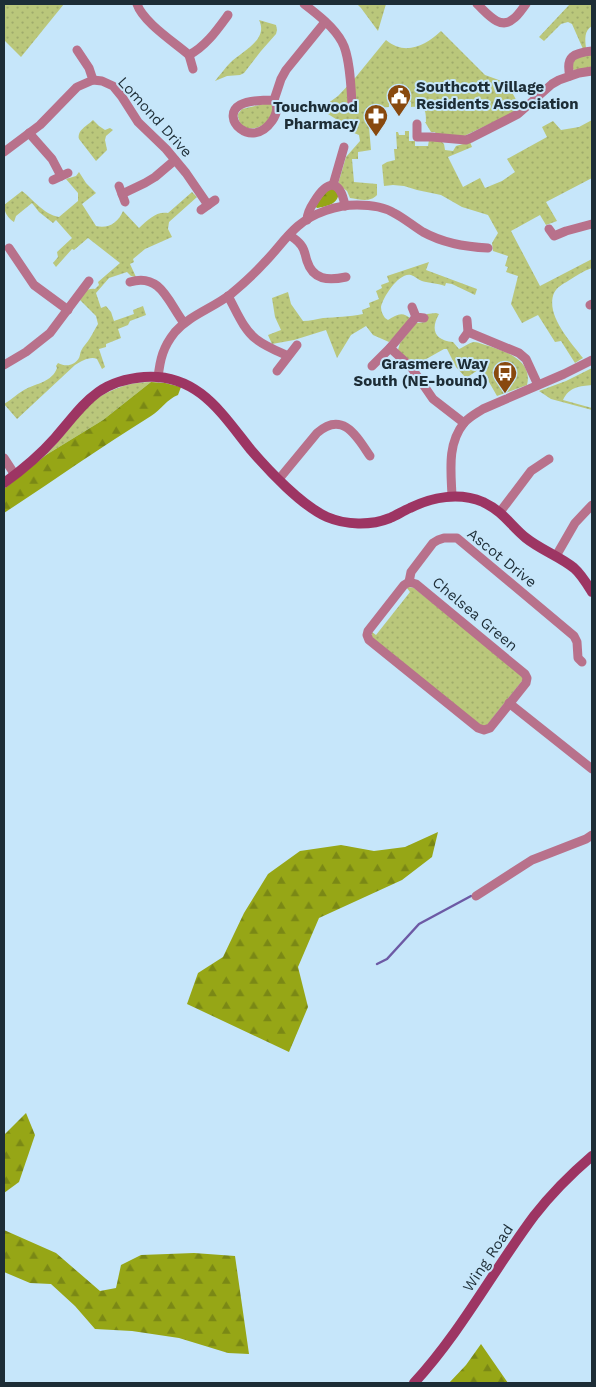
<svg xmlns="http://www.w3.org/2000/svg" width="596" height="1387" font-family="'Work Sans',sans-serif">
<defs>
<pattern id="grass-dots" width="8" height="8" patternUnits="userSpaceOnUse" patternTransform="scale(1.25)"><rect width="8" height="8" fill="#bac77b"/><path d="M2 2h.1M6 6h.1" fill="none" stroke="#9fab6b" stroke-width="1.8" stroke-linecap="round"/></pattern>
<pattern id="forest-firs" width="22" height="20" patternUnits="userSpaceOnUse" patternTransform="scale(1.25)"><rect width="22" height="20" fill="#96a616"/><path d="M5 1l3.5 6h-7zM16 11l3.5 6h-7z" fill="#7a8815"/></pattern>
</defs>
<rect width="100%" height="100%" fill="#c6e6fa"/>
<!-- grass -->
<g fill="url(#grass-dots)">
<path d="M4,4H64L21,57L4,40Z"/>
<path d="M357,4H386L378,31L361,8Z"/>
<path d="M570,4H592V26C584,31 585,39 586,48L583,49L572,24L568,22L561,24L544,41L539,37Z"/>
<path d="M259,20L276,25L277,30L276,34L261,51L244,73L240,75L227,76L215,81C220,75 225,68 230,63C242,51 269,40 259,20Z"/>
<path d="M441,31L485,75L507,83L521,109L464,136L436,134L435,132H431L425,122H426C426,109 425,106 411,107V102L389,103V107L376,108L377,126L369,127L371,150L358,152V159H352L354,182L377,184V195C370,203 359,199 350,198L347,191L338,184L346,157L360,141L359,135L349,131L347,126L320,109L338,96L355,78L386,40C405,56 425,46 441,31Z"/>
<path d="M592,54V68L574,70L571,68L576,57Z"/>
<path d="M268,103L272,104C279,126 238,141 238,114L242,109Z"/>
<path d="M93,120L99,126L105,130L110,128L113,130L106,136L105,140L107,150L96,161L79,139C77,130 87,126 93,120Z"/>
<path d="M592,120V178L546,202L557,221L546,225L540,215L511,231L540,286L592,259V268C583,271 576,276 568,281C563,284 557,287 554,293C545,315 571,342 583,358L575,363L561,341L555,342L538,315L522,323L511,304L518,276L506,272L508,267L505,266L508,256L493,251L492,243L498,233L488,215L462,207L441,195L417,190L404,186L393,185L384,186L382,165L387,162L395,160L394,149H397L396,132H398L399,135H405V131H409V141H415V146H428L429,140L442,142L444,144L445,150L453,151L456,146L470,142L472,147L448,157L463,187L480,178L485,188L502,181L515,172L507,159L547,137L542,127L553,121L561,130L579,127Z"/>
<path d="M79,172L86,183L96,193L82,204L96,226C108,229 118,223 123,211L139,228C148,220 156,211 168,213L192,192L197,197L169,222L168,229L172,237L145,249L133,259L134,262L130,264L136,277L131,276L127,272L109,278L96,293L101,308L106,306L111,312L114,321L134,314L133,310L143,306L146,315L130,321L128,325L118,329L121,338L106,344V347L99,349L105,367L102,369L97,359C90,356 82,361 75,365L17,419L4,404C11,400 17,394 24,390C37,383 52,382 57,368L56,366L58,363C66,367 74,366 79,358C80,356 80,353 81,351C83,346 88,342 90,338C93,333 95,329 98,324L96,316L80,300C84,293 86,288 95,289L99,285L98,282L120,263L88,238L74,250L72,249L56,267L53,263L58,257L57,252L72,238L56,220L53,223L39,212L32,203L16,216L14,222C8,218 4,212 4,205L22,191C34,200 43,214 59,217L78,201V193L66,179L76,176Z"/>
<path d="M429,262L426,270L477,289L475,295L452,284L446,283L445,286C437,283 429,283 422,281C418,280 415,276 411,275C399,272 383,297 381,307C381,312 383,315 385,318L388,320C397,314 403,311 411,319L389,342L373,335L366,326L351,335L337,358L326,330L294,340L272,344L268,335L281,330L275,317L272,298L288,292L291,304L303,321C310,321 316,319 323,318C336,317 349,317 363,314L362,310L370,307L369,303L379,299L376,291L382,288L381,285L389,282L387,276Z"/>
<path d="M436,313L439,314C430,330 435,340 453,342L459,349C464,347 468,343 474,342C479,342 484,345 489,346C507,352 533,361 527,385L497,396L481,368L466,378L456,367L447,349H444L412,367L398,350L400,343L416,323L426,322L427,314Z"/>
<path d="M592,368V385C580,386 569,387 563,400L592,408V410L551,399L539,391L566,381Z"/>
<path d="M151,382L103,420L46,455C55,445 64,435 72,425C76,420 79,414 83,409C103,392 125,382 151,382Z"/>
<path d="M409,587L414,588L521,674L523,678L522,681L487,725L483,727L372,639V632L376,635L410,592L407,588Z"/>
</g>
<!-- forest -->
<g fill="url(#forest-firs)">
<path d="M330,187L339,193C337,205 327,206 317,208L315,206Z"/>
<path d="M151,382L165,383L181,387L178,395C167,399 161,410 151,416C101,447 53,481 4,513V489L46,455L103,420Z"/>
<path d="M438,832L432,857L402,880L319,918L298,967L308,1007L289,1052L187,1004L198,973L223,957L244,913L268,874L300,851L341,845L374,851L405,847Z"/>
<path d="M26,1113L35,1135L19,1182L4,1193V1135Z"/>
<path d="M4,1230L56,1253L100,1291L116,1288L121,1265L141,1255L194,1253L235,1256L249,1354L228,1353L179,1338L132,1331L95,1329L75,1306L51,1284L30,1283L4,1272Z"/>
<path d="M481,1344L508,1383H449L466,1365Z"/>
</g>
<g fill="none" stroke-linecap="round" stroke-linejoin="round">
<!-- stream -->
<path stroke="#6d5aa5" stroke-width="2.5" d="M377,964L387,959L419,924L471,896"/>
<!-- street -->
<g stroke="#b8718b" stroke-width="9">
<path d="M137,4C143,22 174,42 189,55C206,46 217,30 228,15"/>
<path d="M304,4C317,14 334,27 342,42C350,56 351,87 352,104"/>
<path d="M477,4C486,12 500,31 513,19C518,16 522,9 526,4"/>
<path d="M189,55L193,69"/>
<path d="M570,76C565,56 574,53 592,51"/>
<path d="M93,80L102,81L113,86L122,97L138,122L166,149L186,173L208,205"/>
<path d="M274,100C264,100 249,100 240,105C219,117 251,151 272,121C276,115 279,107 274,100L281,79L286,70L325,22"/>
<path d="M417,124V137H432L466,140L471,138L518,114L552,84L559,80L579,73L592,71"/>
<path d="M29,133L52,159L61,176"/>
<path d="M4,152L40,125L77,87L93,80L89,68L77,50"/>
<path d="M53,180L68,173"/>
<path d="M333,185L344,147"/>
<path d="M119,186L125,202"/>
<path d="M122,194L145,183L155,177L175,160"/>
<path d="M201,210L215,200"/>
<path d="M307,220C307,213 310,208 314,202C327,180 340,178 345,206"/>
<path d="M549,229L554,236L566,231L592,224"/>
<path d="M289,235C294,238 298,241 301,245C305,250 305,255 307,261C313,280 328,281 346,277"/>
<path d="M9,248L34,285L68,310"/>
<path d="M130,282C161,272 169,304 184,323"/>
<path d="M228,296C236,310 243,329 256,339C265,346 277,351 288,356"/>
<path d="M590,305L592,304"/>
<path d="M412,307L416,317L424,318"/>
<path d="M468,332L519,353L526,359L538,385"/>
<path d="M463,339L468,332L467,320"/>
<path d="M390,348L411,367L433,399L464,423"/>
<path d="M4,365L26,352L50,333L89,281"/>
<path d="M372,366L390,348L416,317"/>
<path d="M277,371L297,345"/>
<path d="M158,378C160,359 163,347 175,332C190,315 213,308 231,294C243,284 254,274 264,263C276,251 285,237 298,226C313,213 337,205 357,205C370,205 383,206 394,213C404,218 413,226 423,232C443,243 465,247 488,248"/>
<path d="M4,458L15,475"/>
<path d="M279,479L317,433C343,410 357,437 370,456"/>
<path d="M452,496C451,471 447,444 464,423C469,417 477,413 483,409L564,374L592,360"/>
<path d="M500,512L531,471L549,459"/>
<path d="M556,556L575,523L592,505"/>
<path d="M409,582L416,584L525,674L527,678L526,683L490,728L484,730L478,728L369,640L367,635L368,631L404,585Z"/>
<path d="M409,582L411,572L433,543L438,540L444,538H457L574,636L577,642L578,658L582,662"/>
<path d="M509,703L592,769"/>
<path d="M476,896L532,860L586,839L592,835"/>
</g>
<!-- secondary -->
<g stroke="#9d3563" stroke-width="10">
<path d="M4,483C22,470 40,455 55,438C84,405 96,381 144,377C198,373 222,414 251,450C269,471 302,506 327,517C346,525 370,526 390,518C397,515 403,511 410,508C432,497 459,492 483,502C504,512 510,525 526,538C541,550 559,556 574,568C581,574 587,584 592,592"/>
<path d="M414,1383C461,1332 493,1271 534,1216C551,1194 571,1174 592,1156"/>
</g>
</g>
<!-- icons -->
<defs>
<g id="civic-pin" transform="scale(1.25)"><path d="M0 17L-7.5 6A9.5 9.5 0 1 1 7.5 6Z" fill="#88490f" stroke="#c6e6fa"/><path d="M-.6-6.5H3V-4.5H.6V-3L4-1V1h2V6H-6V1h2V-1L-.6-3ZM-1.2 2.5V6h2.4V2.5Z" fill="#fff"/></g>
<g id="pharmacy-pin" transform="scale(1.25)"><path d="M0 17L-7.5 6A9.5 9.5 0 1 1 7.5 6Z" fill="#88490f" stroke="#c6e6fa"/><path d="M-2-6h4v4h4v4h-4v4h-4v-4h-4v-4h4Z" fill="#fff"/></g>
<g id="bus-pin" transform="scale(1.25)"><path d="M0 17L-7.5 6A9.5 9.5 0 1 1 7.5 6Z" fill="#88490f" stroke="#c6e6fa"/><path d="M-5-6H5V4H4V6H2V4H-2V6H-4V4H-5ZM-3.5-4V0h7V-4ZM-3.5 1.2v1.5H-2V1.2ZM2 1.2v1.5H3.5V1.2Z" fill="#fff"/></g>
</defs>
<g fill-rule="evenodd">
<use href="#civic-pin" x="399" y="96"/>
<use href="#pharmacy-pin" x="376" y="116"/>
<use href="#bus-pin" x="505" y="373"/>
</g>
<g text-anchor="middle" stroke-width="4" stroke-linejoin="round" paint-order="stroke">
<!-- poi labels -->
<g font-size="15" font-weight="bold" fill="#1d2d36" stroke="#c6e6fa" text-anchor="end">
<text x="416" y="92" text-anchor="start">Southcott Village<tspan x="416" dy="17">Residents Association</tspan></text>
<text x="358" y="112">Touchwood<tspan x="358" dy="17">Pharmacy</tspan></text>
<text x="488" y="369">Grasmere Way<tspan x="488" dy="17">South (NE-bound)</tspan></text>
</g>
<!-- street labels -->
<g font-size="15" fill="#1d2d36" stroke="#c6e6fa">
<text transform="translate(155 117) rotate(48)" y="5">Lomond Drive</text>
<text transform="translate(502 558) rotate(39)" y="5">Ascot Drive</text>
<text transform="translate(475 614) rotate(40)" y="5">Chelsea Green</text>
<text transform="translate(488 1258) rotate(-56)" y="5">Wing Road</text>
</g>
</g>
<!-- border -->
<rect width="596" height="1387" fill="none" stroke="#1d2d36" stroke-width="10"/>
</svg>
